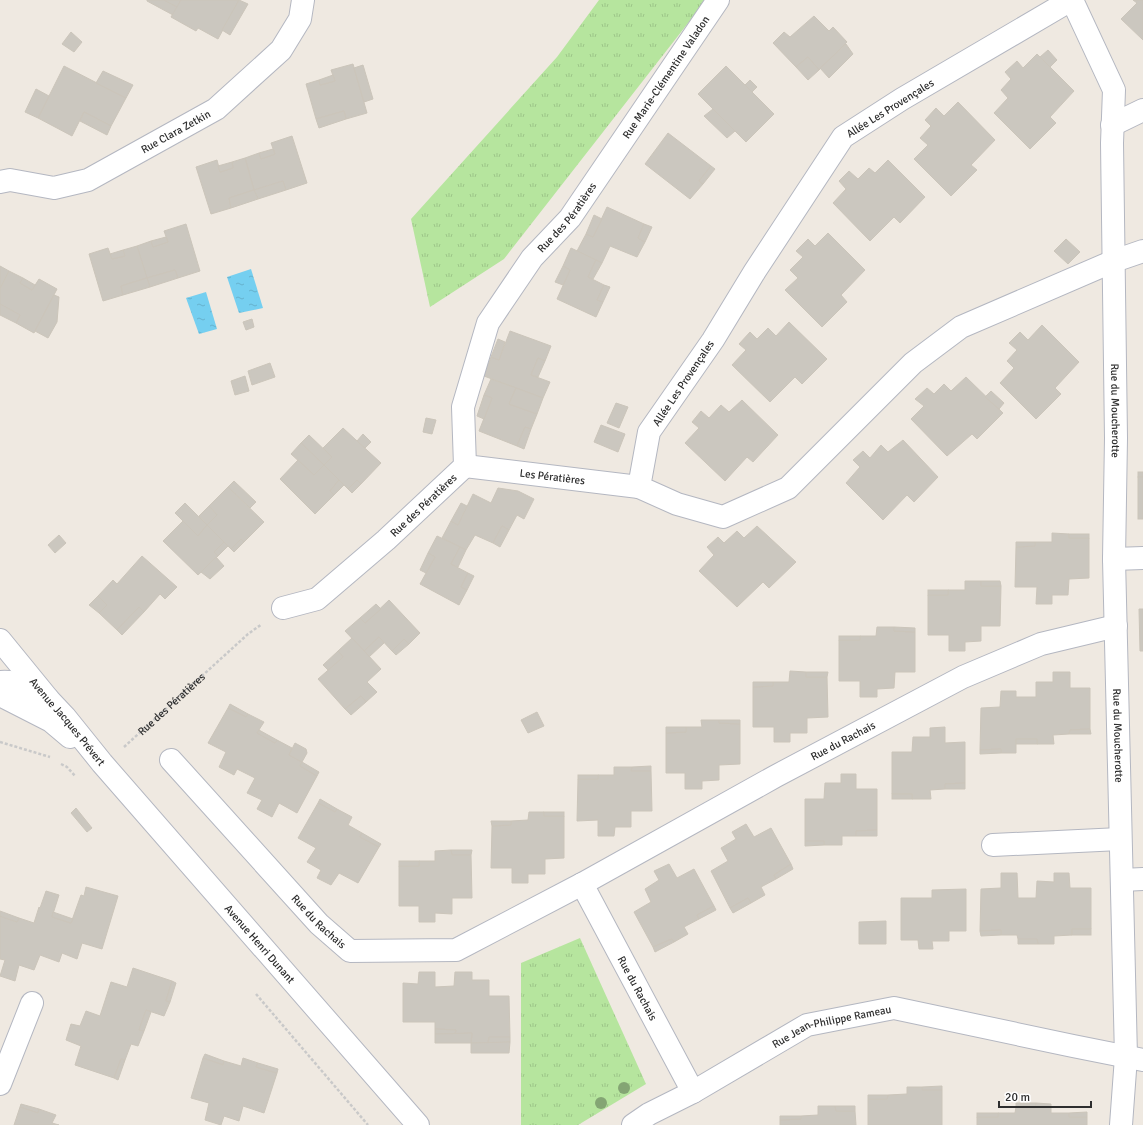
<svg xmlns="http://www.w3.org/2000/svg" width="1143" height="1125" font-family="Signika,sans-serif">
<defs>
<pattern id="grass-tufts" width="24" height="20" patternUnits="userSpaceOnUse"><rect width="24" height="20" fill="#b6e59e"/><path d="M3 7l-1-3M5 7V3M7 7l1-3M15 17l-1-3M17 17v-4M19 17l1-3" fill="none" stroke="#9dc588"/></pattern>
<pattern id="water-ripples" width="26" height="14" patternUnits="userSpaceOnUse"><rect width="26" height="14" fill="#75cff0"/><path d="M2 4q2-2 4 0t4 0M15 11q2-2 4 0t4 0" fill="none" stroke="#66b2ce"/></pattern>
</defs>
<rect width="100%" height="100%" fill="#efe9e1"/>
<!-- grass -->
<g fill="url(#grass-tufts)">
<path d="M599,0H706L504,259L430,307L411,219L557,57Z"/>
<path d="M580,938L646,1084L578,1125H521V963Z"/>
</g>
<!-- water -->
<g fill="url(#water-ripples)">
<path d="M251,269L263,308L239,313L227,277Z"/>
<path d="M206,292L217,329L199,334L186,298Z"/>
</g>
<!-- building -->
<g fill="#cbc7bf" stroke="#cbc5ba">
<path d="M147,0H164L177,7L173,15L147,1Z"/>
<path d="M164,0H181L177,7Z"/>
<path d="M181,0H239L218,39L198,28L196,31L171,17Z"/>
<path d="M239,0L248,4L230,35L222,30Z"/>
<path d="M1133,0H1143V40L1121,19L1137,3Z"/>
<path d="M814,16L829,31L833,27L847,42L819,70L808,57L796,67L773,43L784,32L790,37Z"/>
<path d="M71,32L82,42L74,52L62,44Z"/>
<path d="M846,44L853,54L829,78L820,68Z"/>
<path d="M1048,50L1057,60L1050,67L1040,57Z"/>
<path d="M1037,54L1074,91L1050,117L1056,123L1030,149L994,113L1008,98L1001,90L1011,79L1005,72L1017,61L1023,68Z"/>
<path d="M808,57L819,70L808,80L796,67Z"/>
<path d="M353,64L367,113L346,119L344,111L316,119L306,84L319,80L320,85L335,81L331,70Z"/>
<path d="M363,65L373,99L364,102L354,68Z"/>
<path d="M64,66L126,98L111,126L84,112L72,136L38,118Z"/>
<path d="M726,66L774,114L746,142L698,94Z"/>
<path d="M103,71L133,85L126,98L96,83Z"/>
<path d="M333,75L335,81L320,85L319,80Z"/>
<path d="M750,80L757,87L752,92L745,85Z"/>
<path d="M36,89L49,96L38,118L25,112Z"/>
<path d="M958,102L995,140L971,165L977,170L951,196L914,159L928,145L920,138L931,126L925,120L936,108L944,116Z"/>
<path d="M713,109L735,131L727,138L704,116Z"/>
<path d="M344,111L346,119L319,128L316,119Z"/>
<path d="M84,112L111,126L107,135L80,121Z"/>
<path d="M668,133L711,166L699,181L703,184L690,199L645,164Z"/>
<path d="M292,136L307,183L286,190L283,181L254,190L245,158L259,153L261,159L275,154L271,143Z"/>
<path d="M273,149L275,154L261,159L259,153Z"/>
<path d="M245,158L254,190L229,198L231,208L211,214L196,167L217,160L220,172L233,168L232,162Z"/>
<path d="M888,160L925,197L900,223L894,217L870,241L833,203L846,189L839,181L849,171L858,179L869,168L875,173Z"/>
<path d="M232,162L233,168L220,172L218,166Z"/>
<path d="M711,166L715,169L703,184L699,181Z"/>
<path d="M283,181L286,190L258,199L254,190Z"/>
<path d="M254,190L258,199L231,208L229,198Z"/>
<path d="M607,207L644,224L638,238L645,242L637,257L610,246L602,263L577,251L586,234L593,237Z"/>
<path d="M594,215L602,219L593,237L586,234Z"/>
<path d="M186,224L200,271L178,278L175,270L147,278L137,246L151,241L153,247L168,242L164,231Z"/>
<path d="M644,224L652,227L645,242L638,238Z"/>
<path d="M828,233L865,270L841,295L847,302L822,327L785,290L798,278L790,270L803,257L796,251L808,239L815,246Z"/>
<path d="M166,237L168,242L153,247L151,241Z"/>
<path d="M1066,239L1080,252L1068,264L1054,251Z"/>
<path d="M137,246L147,278L121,286L123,295L103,301L89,254L108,248L112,259L125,256L123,250Z"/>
<path d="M571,248L596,260L588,277L604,285L597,300L603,302L596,317L557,299L570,270L563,266Z"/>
<path d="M123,250L125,256L112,259L110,254Z"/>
<path d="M596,260L602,263L593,279L588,277Z"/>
<path d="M0,266L9,271L0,289Z"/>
<path d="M563,266L570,270L563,285L555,282Z"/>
<path d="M175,270L178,278L150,287L147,278Z"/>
<path d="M9,271L23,278L20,283L32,290L39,279L57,289L34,333L16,323L20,315L0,304V289Z"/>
<path d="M23,278L35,285L32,290L20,283Z"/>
<path d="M147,278L150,287L123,295L121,286Z"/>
<path d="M604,285L610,287L603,302L597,300Z"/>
<path d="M54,295L59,297L57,322L48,338L35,331Z"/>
<path d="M0,304L20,315L16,323L0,315Z"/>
<path d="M252,319L254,327L246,330L243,322Z"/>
<path d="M789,322L827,359L802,384L795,377L770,402L732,365L746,350L739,344L750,332L757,339L768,328L776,336Z"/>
<path d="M1042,325L1079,362L1055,388L1061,394L1036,419L1000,383L1014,368L1007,361L1017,350L1009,343L1020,332L1028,340Z"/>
<path d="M510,331L551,346L545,361L538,358L531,375L550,382L543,398L484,376L491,357L499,360Z"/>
<path d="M498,339L505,342L499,360L491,357Z"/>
<path d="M538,358L545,361L538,377L531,375Z"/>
<path d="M270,363L275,377L252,385L248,371Z"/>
<path d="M245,376L249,391L235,395L231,381Z"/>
<path d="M966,377L1003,413L977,439L972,434L947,456L911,419L924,406L915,399L927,388L934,394L944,384L951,391Z"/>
<path d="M491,379L516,388L509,404L537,414L531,429L525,427L517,446L479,431L492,398L484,395Z"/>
<path d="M516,388L543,398L537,414L509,404Z"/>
<path d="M991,391L1004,403L999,409L985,397Z"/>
<path d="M484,395L492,398L484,419L477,416Z"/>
<path d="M742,400L778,435L753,462L747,457L725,481L685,443L699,428L692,422L701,411L709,418L721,405L729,412Z"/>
<path d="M616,403L628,407L619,428L607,423Z"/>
<path d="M426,418L436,420L432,434L423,432Z"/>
<path d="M601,425L625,434L618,452L594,442Z"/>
<path d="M525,427L531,429L524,449L517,446Z"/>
<path d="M343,428L381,463L361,484L357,480L348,489L324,465L332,457L323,448Z"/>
<path d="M363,434L371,442L365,448L357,441Z"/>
<path d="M309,435L332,457L324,465L301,443Z"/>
<path d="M903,440L938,477L914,502L907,495L883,520L846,483L860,467L853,460L863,451L870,458L881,445L888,452Z"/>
<path d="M301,443L324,465L314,475L291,454Z"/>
<path d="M298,460L314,475L324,465L339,480L330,491L334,495L315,514L280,479Z"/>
<rect x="1138" y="472" width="5" height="5"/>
<rect x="1138" y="477" width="5" height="42"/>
<path d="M339,480L344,485L334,495L330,491Z"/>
<path d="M357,480L361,484L352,493L348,489Z"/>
<path d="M234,481L256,502L250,508L228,487Z"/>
<path d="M228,487L264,522L244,542L241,539L231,549L207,525L217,515L209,506Z"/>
<path d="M498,488L518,491L534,499L524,519L517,515L509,530L502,526L493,543L475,535L466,550L442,538L451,521L458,525L473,494L491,503Z"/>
<path d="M185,503L207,525L198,536L175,513Z"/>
<path d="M461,503L467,506L458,525L451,521Z"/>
<path d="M209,506L217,515L207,525L199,516Z"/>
<path d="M183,521L198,536L207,525L224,542L214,552L218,556L198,575L163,541Z"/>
<path d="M502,526L509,530L500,547L493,543Z"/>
<path d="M757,526L796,562L769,588L763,582L737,607L699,571L714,555L707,547L718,537L724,543L737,531L744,538Z"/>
<path d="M1052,533L1069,534V538H1089V578L1069,579L1068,595H1052V604H1036L1037,587H1015L1016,547L1035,546V542H1052Z"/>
<rect x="1069" y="534" width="20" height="4"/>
<path d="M59,535L66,543L55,553L48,545Z"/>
<path d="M437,536L460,547L451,564L468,573L461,587L467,590L459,605L420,584L435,557L428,553Z"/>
<path d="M241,539L244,542L234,552L231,549Z"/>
<path d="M224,542L228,546L218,556L214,552Z"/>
<path d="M1016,542H1035V546L1016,547Z"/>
<path d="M460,547L466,550L458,567L451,564Z"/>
<path d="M428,553L435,557L426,573L420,570Z"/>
<path d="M142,556L177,587L165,599L160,594L144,612L139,607L117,630L99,613L107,605L98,596L113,580L117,584Z"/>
<path d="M216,557L224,566L210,579L201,572Z"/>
<path d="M468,573L474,576L467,590L461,587Z"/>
<path d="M965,581H981V586H1001L1000,626H981V641L965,642V651H949V635H928V595H948V590H965Z"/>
<path d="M981,581H1000L1001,586H981Z"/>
<rect x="928" y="590" width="20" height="5"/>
<path d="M98,596L107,605L99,613L89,605Z"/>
<path d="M389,600L420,633L409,644L404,639L392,651L379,637L364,651L345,631L360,618L365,623Z"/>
<path d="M376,604L381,609L365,623L360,618Z"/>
<path d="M139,607L144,612L122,635L117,630Z"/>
<path d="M1139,609H1143V651H1140Z"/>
<path d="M877,627H894V631L915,632V672H895L894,688L877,689V697H860V681H839V640H860V636H876Z"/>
<path d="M894,627L915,628V632L894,631Z"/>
<rect x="839" y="636" width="21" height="4"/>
<path d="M379,637L384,643L369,657L364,651Z"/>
<path d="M352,638L381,669L367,682L377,692L366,702L361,696L345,709L318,679L343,657L338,651Z"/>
<path d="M404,639L409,644L396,655L392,651Z"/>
<path d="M338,651L343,657L328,670L323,665Z"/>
<path d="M790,671L806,672V677H827L828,717L807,718V733H790V742H774V727H753V687L773,686V682H789Z"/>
<path d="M806,672H828L827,677H806Z"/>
<path d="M1053,672H1070V688H1090V729L1070,730L1069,734L1053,735L1054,744H1037V739H1016V753H1001V749L980,750L981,708L1000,707L1001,691H1016V697H1036V682H1053Z"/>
<path d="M753,682H773V686L753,687Z"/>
<path d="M361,696L366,702L351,715L345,709Z"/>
<path d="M230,704L248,714L246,717L228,708Z"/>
<path d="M228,708L246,717L248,714L264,722L257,733L275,743L277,740L292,748L289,755L302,762L300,766L317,776L297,813L279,803L272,817L257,809L262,800L247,793L255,778L237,769L234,775L219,767L226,752L208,743Z"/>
<path d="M537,712L544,726L528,733L521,720Z"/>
<path d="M701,720H719V723L740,724V764L719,765V780L702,781V789H685V773H666V733L686,732V727H702Z"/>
<path d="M719,720H740V724L719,723Z"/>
<path d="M666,727H686V732L666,733Z"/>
<path d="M945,727V743L965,742V783L945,784V789L930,790L931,799H912V794H892V752H912L913,737H930V728Z"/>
<path d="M1090,729L1091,734H1069L1070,730Z"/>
<path d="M259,730L277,740L275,743L257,733Z"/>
<rect x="1016" y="739" width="21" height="5"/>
<path d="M295,743L306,749L307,753L302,762L289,755Z"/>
<path d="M1001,749V753L980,754V750Z"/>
<path d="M302,762L319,772L317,776L300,766Z"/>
<path d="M651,766V771H631L632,767Z"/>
<path d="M614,767H632L631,771H651L652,811H631V827H615L614,836H598V820L577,821L578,779H598V775H614Z"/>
<path d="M841,774H856V789H877V830L856,831V836H842V845H824V841H805V799H824L825,783H841Z"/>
<rect x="578" y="775" width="20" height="4"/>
<path d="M965,783V789H945V784Z"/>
<rect x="892" y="794" width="20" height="5"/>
<path d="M320,799L337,809L335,812L318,803Z"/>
<path d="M318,803L335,812L337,809L352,817L348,825L362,833L360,837L379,847L358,883L339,873L331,885L317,878L321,870L307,862L316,848L298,838Z"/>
<path d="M76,808L92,828L87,832L71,813Z"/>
<path d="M529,812H544V816H564V858L545,859V874H528V883H512V868H491L492,826L511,825V821L528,820Z"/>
<rect x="544" y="812" width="20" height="4"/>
<path d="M491,821H511V825L492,826Z"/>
<path d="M746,824L754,837L771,828L791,864L774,875L776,879L761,887L765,895L751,903L748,898L730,908L711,871L728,861L721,848L736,839L732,832Z"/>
<path d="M877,830V836H856V831Z"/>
<path d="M362,833L381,844L379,847L360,837Z"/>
<path d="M805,841H824V845L805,846Z"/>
<path d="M451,850H472L471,855H452Z"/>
<path d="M451,850L452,855H471L472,898H452V914L435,913V922H419V906H399V866H419V861H435V851Z"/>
<rect x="399" y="861" width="20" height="5"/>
<path d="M669,864L677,878L694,869L714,906L697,915L699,919L684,927L688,934L674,942L672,939L653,947L634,912L651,902L645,889L659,880L654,871Z"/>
<path d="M791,864L793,869L776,879L774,875Z"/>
<path d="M1001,873H1017L1018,898H1036L1037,881L1054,882V873H1069L1070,888H1091V929H1072V935L1054,936V944H1038L1037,939H1018L1017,935H1001V930L980,931L981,889L1001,888Z"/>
<path d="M86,887L118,896L102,949L82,943L77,959L62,953L59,962L40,955L34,970L19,965L15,981L0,976L5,960L0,959V916L17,922L19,918L34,923L39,907L40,908L46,891L59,895L52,917L71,923L81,895L84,896Z"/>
<path d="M966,889V931H949V941H932L933,949H919L918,940H901V898H932V890Z"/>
<path d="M748,898L751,903L733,913L730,908Z"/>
<path d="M714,906L716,910L699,919L697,915Z"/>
<path d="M0,911L19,918L17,922L0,916Z"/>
<path d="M53,912L73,919L71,923L52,917Z"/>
<path d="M886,921V944H859V922Z"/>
<rect x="1072" y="929" width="19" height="6"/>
<path d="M1001,930V935L981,936L980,931Z"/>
<path d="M672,939L674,942L655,952L653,947Z"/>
<path d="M1018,939H1037L1038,944H1018Z"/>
<path d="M133,968L172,981L166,1001L170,1002L164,1016L146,1010L139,1030L144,1031L138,1046L131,1044L125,1060L121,1059L114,1078L75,1065L81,1046L66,1040L71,1024L80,1026L86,1011L100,1016L111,982L127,987Z"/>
<path d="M419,972H435V987L454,986L455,972H472V980H489V996H509L510,1037H489L488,1043H471L472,1033L455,1034L456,1030L435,1029V1022H403V983L418,984Z"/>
<path d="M172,981L176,983L170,1002L166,1001Z"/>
<path d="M146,1010L151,1012L144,1031L139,1030Z"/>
<path d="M435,1029L456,1030L455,1034H435Z"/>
<path d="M472,1033L471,1043H435V1034Z"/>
<path d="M489,1037H510V1042L488,1043Z"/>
<path d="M510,1042L509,1053H471V1043Z"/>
<path d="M205,1054L224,1061L223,1065L203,1058Z"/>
<path d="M203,1058L223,1065L224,1061L241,1066L243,1058L258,1063L256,1067L277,1073L264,1113L243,1106L239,1121L224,1116L221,1125L205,1120L209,1103L191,1098Z"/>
<path d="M121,1059L125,1060L118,1080L114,1078Z"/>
<path d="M258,1063L278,1069L277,1073L256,1067Z"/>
<path d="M942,1086V1090H922V1087Z"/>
<path d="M907,1087H922V1090H942V1125H868V1099H887L888,1095L907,1094Z"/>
<path d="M868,1095H888L887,1099H868Z"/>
<path d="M1016,1103H1036L1035,1108L1016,1107Z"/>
<path d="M1036,1103L1051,1104V1113H1069V1117H1087V1125H977V1117H998V1113H1015L1016,1107L1035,1108Z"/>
<path d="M21,1104L39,1109L38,1113L20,1107Z"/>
<path d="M818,1106H835L836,1111H855L856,1125H780V1120L801,1119V1116L818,1115Z"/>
<path d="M835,1106H855V1111H836Z"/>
<path d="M20,1107L38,1113L39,1109L56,1115L52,1123L59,1125H14Z"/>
<path d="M1087,1112V1117H1069V1113Z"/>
<rect x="977" y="1113" width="21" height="4"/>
<path d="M780,1116H801V1119L780,1120Z"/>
</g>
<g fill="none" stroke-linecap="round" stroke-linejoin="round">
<!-- minor casing -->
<g stroke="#b4b7c1" stroke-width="24">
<g id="minor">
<path d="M1071,0L902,99L843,137L755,271L713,340L649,432L639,487L677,504L723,517L788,488L913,363L961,327L1114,261L1143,251"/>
<path id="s2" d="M1072,0L1114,90L1112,143L1116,438L1114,559L1126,1057L1121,1125"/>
<path d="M1112,125L1143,110"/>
<path id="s3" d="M0,182L10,180L54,188L88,180L216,109L281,50L300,19L303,0"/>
<path id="s4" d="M465,466L639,487"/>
<path d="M1114,559L1143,558"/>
<path id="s5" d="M283,608L317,599L386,540L465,466L463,407L488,323L532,258L570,218L718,0"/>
<path d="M0,682C18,680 34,690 48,699"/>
<path id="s6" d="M171,760L319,924L350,951L456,950L582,884L776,776L963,677L1041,644L1116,626"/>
<path d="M993,845L1120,839"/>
<path d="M1122,880L1143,879"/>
<path id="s7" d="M582,884L693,1092"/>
<path d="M0,1084L32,1003"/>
<path id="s8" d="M633,1125L649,1114L693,1092L807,1025L894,1008L1073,1046L1143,1060"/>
</g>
</g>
<!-- secondary casing -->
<g stroke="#b4b7c1" stroke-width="24">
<g id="secondary">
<path id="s9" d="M0,640L49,700L65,717L102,763L418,1125"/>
<path d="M0,695L51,721L70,737"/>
</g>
</g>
<!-- path -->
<g stroke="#c9c9c9" stroke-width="2.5" stroke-dasharray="3 2" stroke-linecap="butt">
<path d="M0,742L50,757"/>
<path id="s1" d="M124,747L248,634L262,624"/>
<path d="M61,764L67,767L75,776"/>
<path d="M256,994L368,1125"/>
</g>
<!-- minor -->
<use href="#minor" stroke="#fff" stroke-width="22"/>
<!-- secondary -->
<use href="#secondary" stroke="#fff" stroke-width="22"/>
</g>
<!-- trees -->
<g fill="#84a574">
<circle cx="624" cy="1088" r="6"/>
<circle cx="601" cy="1103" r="6"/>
</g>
<g text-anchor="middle" stroke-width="4" stroke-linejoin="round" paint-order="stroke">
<!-- street labels -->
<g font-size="11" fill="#2e2e2e" stroke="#fff">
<text dy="4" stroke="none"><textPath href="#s5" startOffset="685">Rue Marie-Clémentine Valadon</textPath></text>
<text transform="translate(890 108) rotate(-32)" y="4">Allée Les Provençales</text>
<text dy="4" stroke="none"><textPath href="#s3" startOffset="190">Rue Clara Zetkin</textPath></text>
<text dy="4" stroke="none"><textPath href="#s5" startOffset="513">Rue des Pératières</textPath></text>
<text transform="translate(683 383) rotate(-56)" y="4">Allée Les Provençales</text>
<text dy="4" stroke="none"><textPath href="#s2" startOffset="420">Rue du Moucherotte</textPath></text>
<text dy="4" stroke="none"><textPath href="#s4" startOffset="88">Les Pératières</textPath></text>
<text dy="4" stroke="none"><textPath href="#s5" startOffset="177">Rue des Pératières</textPath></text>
<text dy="4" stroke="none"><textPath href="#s1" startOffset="64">Rue des Pératières</textPath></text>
<text dy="4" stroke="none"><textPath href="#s9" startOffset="106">Avenue Jacques Prévert</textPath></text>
<text dy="4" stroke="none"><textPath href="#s2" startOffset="745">Rue du Moucherotte</textPath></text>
<text dy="4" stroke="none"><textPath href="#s6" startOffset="808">Rue du Rachais</textPath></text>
<text dy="4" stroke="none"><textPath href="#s6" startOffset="219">Rue du Rachais</textPath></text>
<text dy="4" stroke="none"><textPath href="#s9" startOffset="400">Avenue Henri Dunant</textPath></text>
<text dy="4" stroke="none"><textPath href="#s7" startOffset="118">Rue du Rachais</textPath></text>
<text dy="4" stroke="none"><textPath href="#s8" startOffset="224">Rue Jean-Philippe Rameau</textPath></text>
</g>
</g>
<!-- scale -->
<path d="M999 1101v6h92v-6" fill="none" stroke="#2e2e2e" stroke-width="2"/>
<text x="1005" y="1101" font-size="12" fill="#2e2e2e" stroke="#ffffff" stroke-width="3" paint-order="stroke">20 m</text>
</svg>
